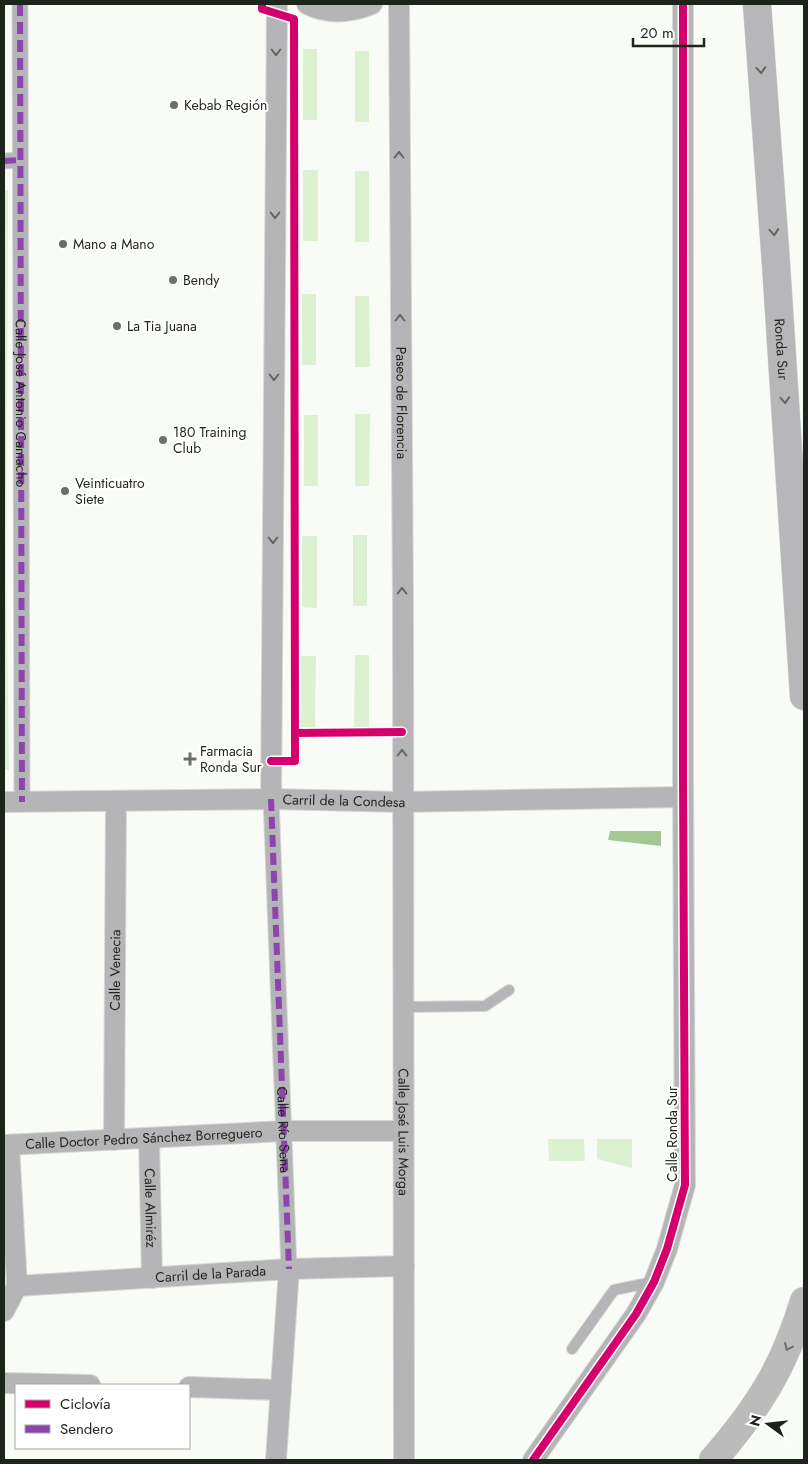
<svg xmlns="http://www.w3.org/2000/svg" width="808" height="1464" font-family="Jost,sans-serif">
<rect width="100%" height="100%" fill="#f8fbf6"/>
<!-- green -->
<g fill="#dcf1d2">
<rect x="303" y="49" width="14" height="71"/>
<rect x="355" y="51" width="14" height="71"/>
<rect x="303" y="170" width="15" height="71"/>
<rect x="355" y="171" width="14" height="71"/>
<path d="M4,190H8L6,577L9,770H4Z"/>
<rect x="302" y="294" width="14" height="71"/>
<path d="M355,296H369L370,367H355Z"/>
<path d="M355,414H370L369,486H355Z"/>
<rect x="304" y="415" width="14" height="71"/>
<rect x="353" y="535" width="14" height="71"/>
<path d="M302,536H317V608L302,607Z"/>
<path d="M355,655H369V727H354Z"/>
<path d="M301,656H316L315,727H301Z"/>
<path d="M548,1139H584L585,1161H549Z"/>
<path d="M597,1139H632V1168L597,1159Z"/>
</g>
<!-- water -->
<path fill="#a5c695" d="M610,831H661V846L608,840Z"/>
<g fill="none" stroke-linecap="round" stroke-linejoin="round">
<!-- service casing -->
<g stroke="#d5d8d4" stroke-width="12">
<g id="service">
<path d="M403,1007L485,1006L509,990"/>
<path d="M572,1349L614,1290L653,1282"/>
</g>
</g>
<!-- pedestrian casing -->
<g stroke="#d5d8d4" stroke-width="17">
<g id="pedestrian">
<path id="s1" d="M20,4L22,802"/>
<path d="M4,161L20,160"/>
<path d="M271,799L289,1269"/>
</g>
</g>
<!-- minor casing -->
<g stroke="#d5d8d4" stroke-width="22">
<g id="minor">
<path d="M307,4C328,15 350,13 372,4"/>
<path id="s2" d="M399,4L403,604L404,1460"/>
<path d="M271,799L277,4"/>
<path id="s3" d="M4,802L271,799L402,802L683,797"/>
<path id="s4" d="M149,1138L152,1278"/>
<path id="s5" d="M114,1140L116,801"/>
<path id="s6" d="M4,1145L284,1131H403"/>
<path id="s7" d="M17,1286L289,1269L404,1266"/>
<path d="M4,1311L17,1286L9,1145"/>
<path d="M4,1383L90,1385"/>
<path d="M189,1387L281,1390"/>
<path d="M276,1460L289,1269"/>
<path d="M533,1460L636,1314L654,1282L667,1249L685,1185L683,774V4"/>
</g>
</g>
<!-- primary casing -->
<g stroke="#d5d8d4" stroke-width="29">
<g id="primary">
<path id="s8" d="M757,4L776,264L804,696"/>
</g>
</g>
<!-- motorway casing -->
<g stroke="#d5d8d4" stroke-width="29">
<path id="motorway" d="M713,1460C758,1408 784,1368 804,1301"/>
</g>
<!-- service -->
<use href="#service" stroke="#b5b4b6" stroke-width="10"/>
<!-- pedestrian -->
<use href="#pedestrian" stroke="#b5b4b6" stroke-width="15"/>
<!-- minor -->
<use href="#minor" stroke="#b5b4b6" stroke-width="20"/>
<!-- primary -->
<use href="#primary" stroke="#b7b6b8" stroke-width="28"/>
<!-- motorway -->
<use href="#motorway" stroke="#bcbbbc" stroke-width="28"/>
<!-- quiet -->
<g stroke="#8e44ad" stroke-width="6" stroke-dasharray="12 6" stroke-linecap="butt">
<path d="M20,4L22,802"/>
<path d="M4,161L20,160"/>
<path id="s9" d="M271,799L289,1269"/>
</g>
<!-- cycleway casing -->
<g stroke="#fff" stroke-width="11">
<g id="cycleway">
<path d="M262,4V9L294,19L295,761H271"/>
<path d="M295,733L402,732"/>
<path d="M533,1460L636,1314L654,1282L667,1249L685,1185L683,774V4"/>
</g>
</g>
<!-- cycleway -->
<use href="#cycleway" stroke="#d6006c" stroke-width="8"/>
</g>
<!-- one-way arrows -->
<defs><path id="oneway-chevron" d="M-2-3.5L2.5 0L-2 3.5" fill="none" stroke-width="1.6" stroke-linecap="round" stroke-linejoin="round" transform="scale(1.25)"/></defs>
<g stroke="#616560">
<use href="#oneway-chevron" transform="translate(276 52) rotate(90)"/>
<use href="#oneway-chevron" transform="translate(399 155) rotate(-90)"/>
<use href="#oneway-chevron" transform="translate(275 215) rotate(90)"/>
<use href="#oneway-chevron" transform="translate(400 318) rotate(-90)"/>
<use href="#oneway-chevron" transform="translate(274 377) rotate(90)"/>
<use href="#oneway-chevron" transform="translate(273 540) rotate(90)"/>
<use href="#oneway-chevron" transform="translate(402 591) rotate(-90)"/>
<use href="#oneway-chevron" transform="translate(402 753) rotate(-90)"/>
</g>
<g stroke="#626661">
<use href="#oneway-chevron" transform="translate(761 70) rotate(86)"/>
<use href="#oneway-chevron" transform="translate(774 232) rotate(85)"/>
<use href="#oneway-chevron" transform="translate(785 400) rotate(86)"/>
</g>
<use stroke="#6c706b" href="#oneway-chevron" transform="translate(788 1347) rotate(115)"/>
<!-- markers -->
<g fill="#6a6f67" stroke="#fff" stroke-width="2">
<circle cx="174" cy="105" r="5"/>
<circle cx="63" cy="244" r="5"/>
<circle cx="173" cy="280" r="5"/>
<circle cx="117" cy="326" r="5"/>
<circle cx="163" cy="440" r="5"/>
<circle cx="65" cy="491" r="5"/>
<path d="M187.5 751.5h5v5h5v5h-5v5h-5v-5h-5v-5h5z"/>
</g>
<g text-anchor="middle" stroke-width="4" stroke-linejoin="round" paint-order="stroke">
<!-- poi labels -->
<g font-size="14" fill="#1d241a" stroke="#fff" text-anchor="start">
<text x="184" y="110">Kebab Región</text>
<text x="73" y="249">Mano a Mano</text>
<text x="183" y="285">Bendy</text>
<text x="127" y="331">La Tia Juana</text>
<text x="173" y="437">180 Training<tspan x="173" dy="16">Club</tspan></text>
<text x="75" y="488">Veinticuatro<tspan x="75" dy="16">Siete</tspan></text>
<text x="200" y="756">Farmacia<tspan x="200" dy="16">Ronda Sur</tspan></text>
</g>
<!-- street labels -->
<g font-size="14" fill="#1d241a" stroke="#fff">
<text dy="5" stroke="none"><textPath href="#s8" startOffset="346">Ronda Sur</textPath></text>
<text dy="5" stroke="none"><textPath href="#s1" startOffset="399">Calle José Antonio Camacho</textPath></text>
<text dy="5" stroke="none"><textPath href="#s2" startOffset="399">Paseo de Florencia</textPath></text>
<text dy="5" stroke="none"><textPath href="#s3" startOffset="340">Carril de la Condesa</textPath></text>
<text dy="5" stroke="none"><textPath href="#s5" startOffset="170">Calle Venecia</textPath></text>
<text dy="5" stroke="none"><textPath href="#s9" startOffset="331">Calle Río Sena</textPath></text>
<text dy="5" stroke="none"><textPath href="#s2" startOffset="1128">Calle José Luis Morga</textPath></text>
<text transform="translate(672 1134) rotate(-90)" y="5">Calle Ronda Sur</text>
<text dy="5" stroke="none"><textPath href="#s6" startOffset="140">Calle Doctor Pedro Sánchez Borreguero</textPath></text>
<text dy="5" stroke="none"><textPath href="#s4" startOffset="70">Calle Almiréz</textPath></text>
<text dy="5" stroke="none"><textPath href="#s7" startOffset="194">Carril de la Parada</textPath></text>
</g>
</g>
<!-- border -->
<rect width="808" height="1464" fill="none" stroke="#1d241a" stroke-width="10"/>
<!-- legend -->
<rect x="15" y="1384" width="175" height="65" fill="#ffffff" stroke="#a5a7a3"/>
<rect x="25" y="1400" width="25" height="8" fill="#d6006c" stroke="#a5a7a3"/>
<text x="60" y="1409" font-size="15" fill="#1d241a">Ciclovía</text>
<rect x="25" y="1425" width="25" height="8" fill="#8e44ad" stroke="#a5a7a3"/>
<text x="60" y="1434" font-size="15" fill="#1d241a">Sendero</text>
<!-- north arrow -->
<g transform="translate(768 1424) rotate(285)" stroke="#ffffff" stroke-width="4" paint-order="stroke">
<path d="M0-4L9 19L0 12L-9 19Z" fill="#1d241a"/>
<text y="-8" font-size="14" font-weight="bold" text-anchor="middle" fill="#1d241a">N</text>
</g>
<!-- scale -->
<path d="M633 38v8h71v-8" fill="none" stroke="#1d241a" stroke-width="2.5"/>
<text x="640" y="38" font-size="15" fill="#1d241a" stroke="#ffffff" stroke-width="4" paint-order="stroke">20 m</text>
</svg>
